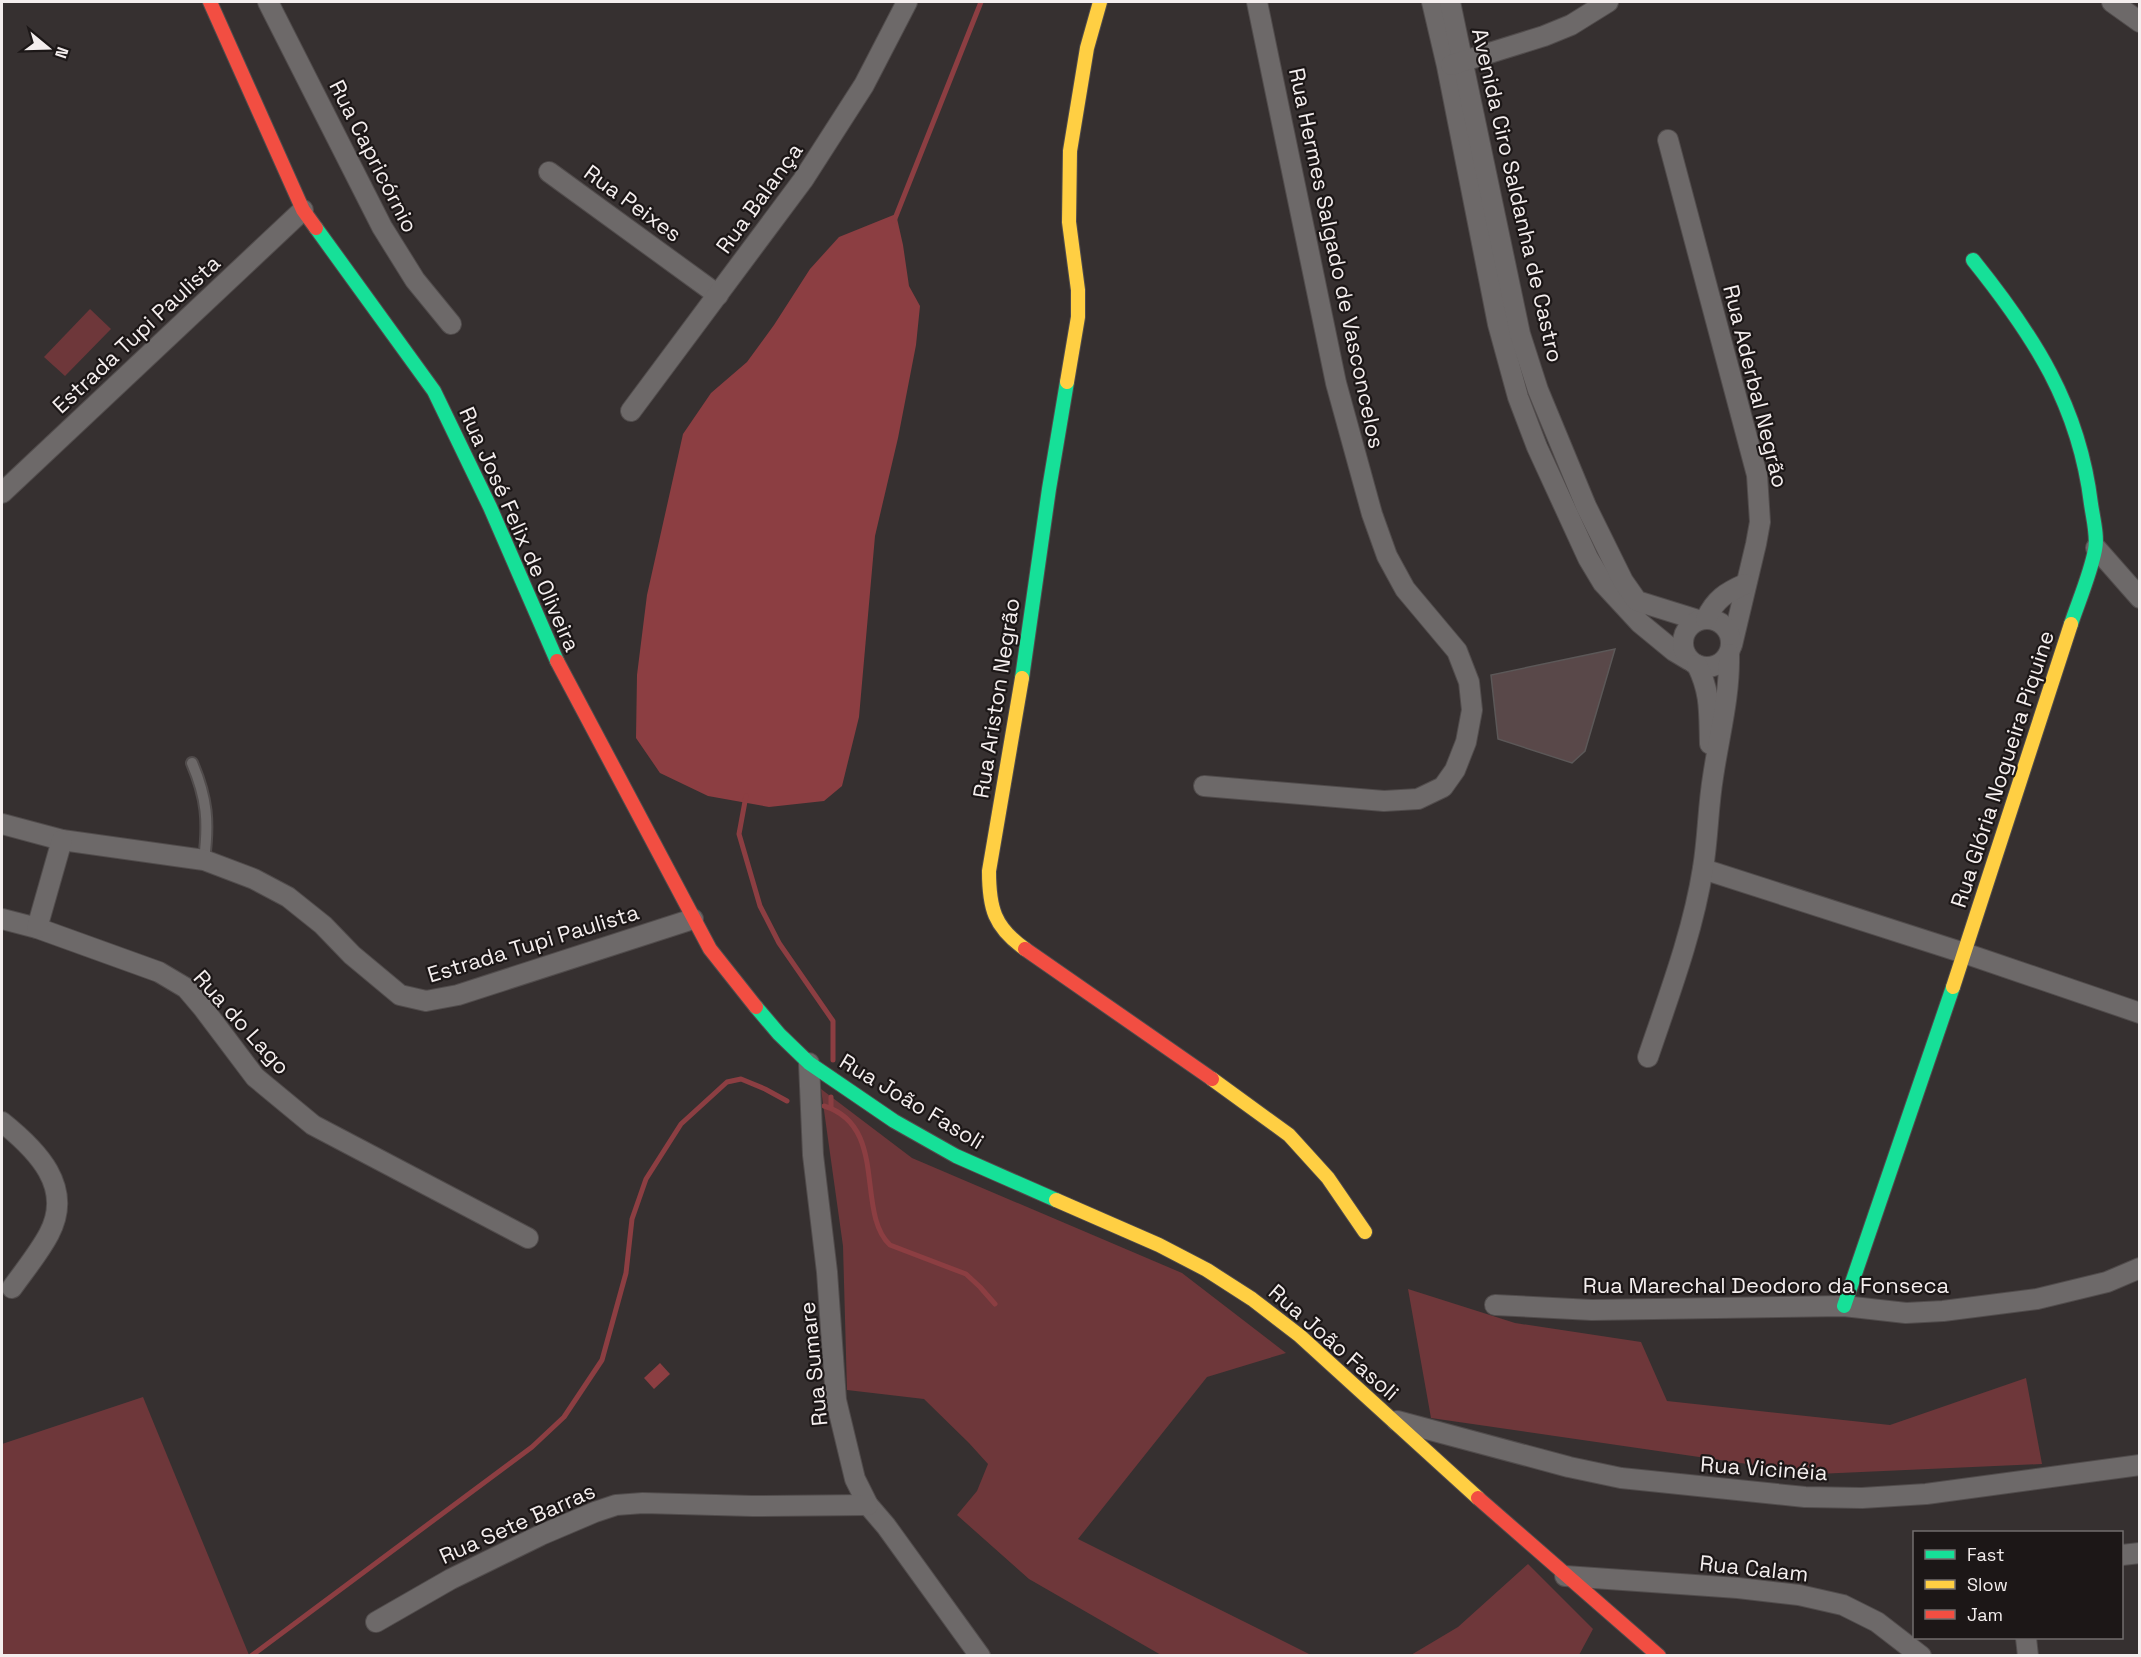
<svg xmlns="http://www.w3.org/2000/svg" width="2141" height="1657" font-family="'Space Grotesk',sans-serif">
<rect width="100%" height="100%" fill="#363030"/>
<!-- green -->
<g fill="#6e373a">
<path d="M90,309L111,329L65,376L44,357Z"/>
<path d="M821,1089L912,1158L1182,1273L1286,1353L1207,1377L1078,1539L1311,1655H1161L1029,1579L957,1515L977,1491L988,1464L969,1443L924,1399L847,1390L843,1246Z"/>
<path d="M1408,1289L1515,1323L1641,1342L1667,1401L1890,1425L2026,1378L2042,1464L1817,1474L1431,1418Z"/>
<path d="M143,1397L249,1655H2V1444Z"/>
<path d="M1528,1564L1593,1629L1579,1655H1411L1458,1627Z"/>
</g>
<!-- water -->
<g fill="#8c3e42">
<path d="M896,214L903,245L909,286L920,306L916,345L898,438L875,536L859,717L842,786L824,801L769,807L708,796L660,773L636,738L637,675L647,595L683,434L711,393L747,362L774,325L810,269L839,237Z"/>
<path d="M660,1363L670,1374L654,1389L644,1378Z"/>
</g>
<g fill="none" stroke-linecap="round" stroke-linejoin="round">
<!-- stream -->
<g stroke="#8c3e42" stroke-width="5">
<path d="M894,221L981,2"/>
<path d="M746,796L739,834L760,906L779,943L833,1021V1060"/>
<path d="M824,1106C889,1126 855,1212 890,1245L966,1274L980,1287L995,1304"/>
<path d="M831,1108V1097"/>
<path d="M251,1656L532,1447L564,1417L602,1360L626,1273L632,1219L646,1179L681,1124L727,1082L741,1079L765,1089L787,1101"/>
</g>
</g>
<!-- building -->
<path fill="#594849" stroke="#5c5858" stroke-width="1.5" d="M1615,649L1585,751L1572,763L1498,739L1491,675Z"/>
<g fill="none" stroke-linecap="round" stroke-linejoin="round">
<!-- lane casing -->
<g stroke="#514c4c" stroke-width="14">
<path id="lane" d="M192,763C207,798 209,822 204,860"/>
</g>
<!-- street casing -->
<g stroke="#514c4c" stroke-width="22">
<g id="street">
<path d="M268,2L382,227L415,280L451,324"/>
<path d="M1432,2L1447,66L1498,324L1518,397L1537,447L1588,558L1603,583L1640,623L1674,651L1689,660"/>
<path d="M1450,2L1520,334L1538,390L1586,506L1623,581L1637,601L1698,620"/>
<path d="M2112,2L2140,22"/>
<path d="M1451,65L1544,36L1571,25L1608,2"/>
<path d="M1668,140L1757,475L1760,522L1756,544L1732,645"/>
<path d="M549,172L718,295"/>
<path d="M631,411L803,180L864,85L907,2"/>
<path d="M2,493L303,210"/>
<path d="M2096,548L2140,598"/>
<circle cx="1707" cy="643" r="24"/>
<path d="M1706,619C1715,599 1727,592 1745,584"/>
<path d="M1697,665C1711,693 1709,713 1710,744"/>
<path d="M1204,786L1384,801L1418,799L1443,787L1455,770L1466,742L1472,710L1469,682L1457,651L1405,589L1387,556L1372,514L1336,383L1257,2"/>
<path d="M2,824L62,840L204,860L254,879L288,897L323,925L352,955L400,995L426,1001L458,995L693,919"/>
<path d="M1703,869L1964,953L2140,1013"/>
<path d="M2,919L37,928L159,972L186,988L203,1008L255,1077L313,1125L528,1238"/>
<path d="M37,928L62,840"/>
<path d="M1648,1057C1669,995 1693,932 1703,868C1708,838 1708,807 1713,777C1719,736 1730,696 1729,654"/>
<path d="M809,1063L813,1155L827,1272L836,1400L855,1479L868,1505L886,1526L980,1656"/>
<path d="M2,1122C37,1150 74,1187 49,1234C39,1253 24,1271 12,1288"/>
<path d="M1495,1305L1592,1310L1844,1306L1906,1313L1943,1311L2037,1299L2107,1282L2140,1268"/>
<path d="M1397,1421L1569,1467L1621,1478L1805,1497L1862,1498L1926,1494L2140,1465"/>
<path d="M2122,1555L2140,1553"/>
<path d="M1565,1576L1738,1588L1799,1595L1843,1605L1877,1622L1921,1656"/>
<path d="M376,1622L451,1579L541,1535L595,1512L616,1505L643,1503L752,1506L868,1505"/>
<path d="M2026,1638L2028,1656"/>
</g>
</g>
<!-- fast casing -->
<g stroke="#514c4c" stroke-width="16">
<g id="fast">
<path d="M316,228L434,391L490,507L557,661"/>
<path d="M1973,260C2034,336 2079,405 2091,504C2093,518 2098,537 2095,550C2090,575 2079,600 2071,624"/>
<path d="M1022,678L1049,489L1067,382"/>
<path d="M756,1007L779,1034L809,1063L894,1121L956,1156L1056,1200"/>
<path d="M1844,1306L1953,987"/>
</g>
</g>
<!-- slow casing -->
<g stroke="#514c4c" stroke-width="16">
<g id="slow">
<path d="M1067,382L1078,317V290L1069,222L1070,151L1087,48L1100,2"/>
<path d="M1022,678L989,871C989,908 994,927 1025,949"/>
<path d="M1953,987L2071,624"/>
<path d="M1212,1079L1289,1135L1328,1178L1365,1232"/>
<path d="M1056,1200L1159,1245L1207,1270L1252,1299L1300,1336L1478,1498"/>
</g>
</g>
<!-- jam casing -->
<g stroke="#514c4c" stroke-width="16">
<g id="jam">
<path d="M210,2L303,210L316,228"/>
<path d="M557,661L710,949L756,1007"/>
<path d="M1025,949L1212,1079"/>
<path d="M1478,1498L1659,1656"/>
</g>
</g>
<!-- lane -->
<use href="#lane" stroke="#6d6969" stroke-width="10"/>
<!-- street -->
<use href="#street" stroke="#6d6969" stroke-width="20"/>
<!-- fast -->
<use href="#fast" stroke="#16e098" stroke-width="14"/>
<!-- slow -->
<use href="#slow" stroke="#ffcf43" stroke-width="14"/>
<!-- jam -->
<use href="#jam" stroke="#f24e42" stroke-width="14"/>
</g>
<g text-anchor="middle" stroke-width="4.5" stroke-linejoin="round" paint-order="stroke">
<!-- street labels -->
<g font-size="22" fill="#f4eeee" stroke="#1c1717">
<text transform="translate(374 156) rotate(63)" y="8">Rua Capricórnio</text>
<text transform="translate(1518 195) rotate(77)" y="8">Avenida Ciro Saldanha de Castro</text>
<text transform="translate(759 198) rotate(-54)" y="8">Rua Balança</text>
<text transform="translate(633 203) rotate(36)" y="8">Rua Peixes</text>
<text transform="translate(1337 258) rotate(78)" y="8">Rua Hermes Salgado de Vasconcelos</text>
<text transform="translate(136 334) rotate(-43)" y="8">Estrada Tupi Paulista</text>
<text transform="translate(1756 386) rotate(76)" y="8">Rua Aderbal Negrão</text>
<text transform="translate(520 529) rotate(66)" y="8">Rua José Felix de Oliveira</text>
<text transform="translate(996 698) rotate(-81)" y="8">Rua Ariston Negrão</text>
<text transform="translate(2002 769) rotate(-72)" y="8">Rua Glória Nogueira Piquine</text>
<text transform="translate(533 943) rotate(-17)" y="8">Estrada Tupi Paulista</text>
<text transform="translate(242 1022) rotate(48)" y="8">Rua do Lago</text>
<text transform="translate(912 1101) rotate(31)" y="8">Rua João Fasoli</text>
<text x="1766" y="1293">Rua Marechal Deodoro da Fonseca</text>
<text transform="translate(1334 1342) rotate(41)" y="8">Rua João Fasoli</text>
<text transform="translate(813 1364) rotate(-96)" y="8">Rua Sumare</text>
<text transform="translate(1764 1468) rotate(4)" y="8">Rua Vicinéia</text>
<text transform="translate(517 1523) rotate(-24)" y="8">Rua Sete Barras</text>
<text transform="translate(1754 1568) rotate(6)" y="8">Rua Calam</text>
</g>
</g>
<!-- border -->
<rect width="2141" height="1657" fill="none" stroke="#f4eeee" stroke-width="6"/>
<!-- legend -->
<rect x="1913" y="1531" width="210" height="108" fill="#1c1717" stroke="#726d6d" stroke-width="1.5"/>
<rect x="1925" y="1550" width="30" height="9" fill="#16e098" stroke="#726d6d" stroke-width="1.5"/>
<text x="1967" y="1561" font-size="18" fill="#f4eeee">Fast</text>
<rect x="1925" y="1580" width="30" height="9" fill="#ffcf43" stroke="#726d6d" stroke-width="1.5"/>
<text x="1967" y="1591" font-size="18" fill="#f4eeee">Slow</text>
<rect x="1925" y="1610" width="30" height="9" fill="#f24e42" stroke="#726d6d" stroke-width="1.5"/>
<text x="1967" y="1621" font-size="18" fill="#f4eeee">Jam</text>
<!-- north arrow -->
<g transform="translate(48 48) rotate(109)" stroke="#1c1717" stroke-width="4.5" paint-order="stroke">
<path d="M0-4.5L10 22L0 15L-10 22Z" fill="#f4eeee"/>
<text y="-9" font-size="16" font-weight="bold" text-anchor="middle" fill="#f4eeee">N</text>
</g>
</svg>
